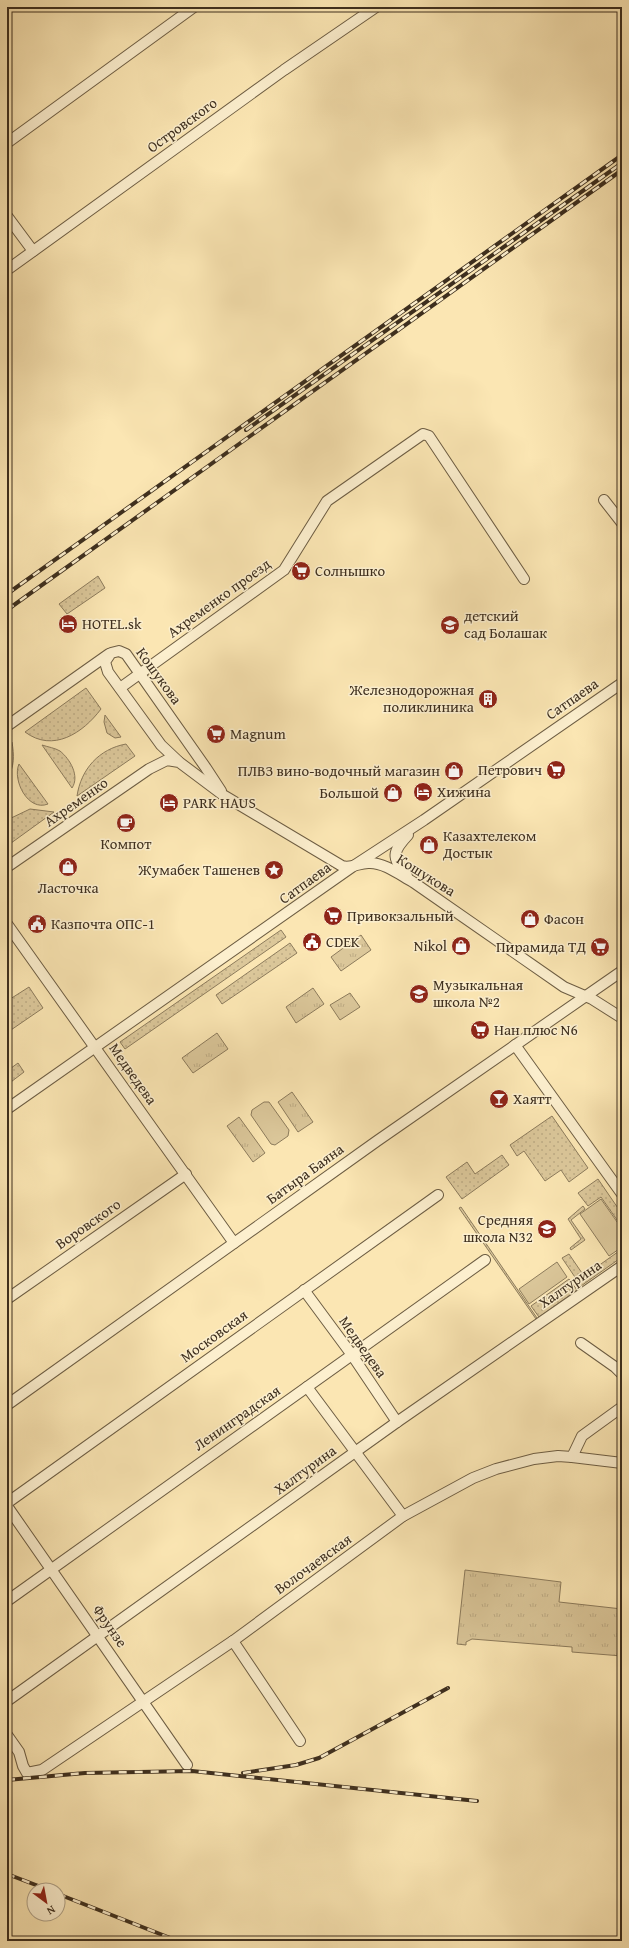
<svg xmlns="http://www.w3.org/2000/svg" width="629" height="1948" font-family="'Gentium Book Plus',serif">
<defs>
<pattern id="grass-dots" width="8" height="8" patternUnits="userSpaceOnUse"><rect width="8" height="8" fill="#dbc79a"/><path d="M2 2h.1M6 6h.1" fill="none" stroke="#bdab84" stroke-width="1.8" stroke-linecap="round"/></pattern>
<pattern id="park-tufts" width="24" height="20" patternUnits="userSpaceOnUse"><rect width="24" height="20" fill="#dbc79a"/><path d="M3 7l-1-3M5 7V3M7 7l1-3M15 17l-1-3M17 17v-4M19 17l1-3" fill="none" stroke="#bdab84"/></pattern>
</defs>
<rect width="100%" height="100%" fill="#fbe6b3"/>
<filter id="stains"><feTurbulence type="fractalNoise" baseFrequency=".005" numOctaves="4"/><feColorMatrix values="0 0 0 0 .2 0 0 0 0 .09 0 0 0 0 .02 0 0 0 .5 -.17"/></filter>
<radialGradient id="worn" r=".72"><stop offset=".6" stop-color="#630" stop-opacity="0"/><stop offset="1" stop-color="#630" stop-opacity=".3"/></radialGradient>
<!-- grass -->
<g fill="url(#grass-dots)" stroke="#8c7b5c">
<path d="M98,576L105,588L67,614L59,604Z"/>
<path d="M86,688L101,709C83,733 53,753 25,732Z"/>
<path d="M105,715L121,737L115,738L107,733L104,722Z"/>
<path d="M12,742C14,755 15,767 7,778V745Z"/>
<path d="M126,744L135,756L77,796C81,769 99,749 126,744Z"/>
<path d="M42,745C48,747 55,748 60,751C70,759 80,776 72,788Z"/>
<path d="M19,764L48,804C28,812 12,780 19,764Z"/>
<path d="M30,809L54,812L7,846V820Z"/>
<path d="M281,930L286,937L125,1049L120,1042Z"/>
<path d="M290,943L297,953L222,1004L216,995Z"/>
<path d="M29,987L43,1008L8,1032L7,1001Z"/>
<path d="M18,1063L24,1072L7,1085V1071Z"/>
<path d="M552,1116L588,1168L569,1182L561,1170L545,1181L524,1151L517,1156L510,1145Z"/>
<path d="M502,1155L509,1165L462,1199L446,1177L467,1162L475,1174Z"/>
<path d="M598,1179L622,1214V1227L601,1197L588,1206L578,1193Z"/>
<path d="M583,1206L585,1209L571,1220L585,1240L571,1250L570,1248L581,1239L568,1219Z"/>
<path d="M461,1207L537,1318L536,1319L459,1208Z"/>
<path d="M622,1249V1257L581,1286L562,1258L569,1254L584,1276Z"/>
<path d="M569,1279L577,1290L539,1317L531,1306Z"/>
</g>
<!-- park -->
<g fill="url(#park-tufts)" stroke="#8c7b5c">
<path d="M361,935L371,950L341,971L331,957Z"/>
<path d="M313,988L324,1004L296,1023L286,1007Z"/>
<path d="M350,993L360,1007L340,1020L330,1005Z"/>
<path d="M217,1033L228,1049L193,1073L182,1058Z"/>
<path d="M292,1092L313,1122L298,1132L278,1102Z"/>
<path d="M239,1117L265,1153L253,1162L227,1126Z"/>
<path d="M465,1570L561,1582L559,1602L622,1609V1656L572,1652V1647L472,1639L466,1642V1645L457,1644Z"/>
</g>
<!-- garden -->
<g fill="#dbc79a" stroke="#8c7b5c">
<path d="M264,1102H269L289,1130L288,1136L275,1145L271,1144L251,1115L252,1110Z"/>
<path d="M601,1199L622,1229V1247L609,1256L580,1214Z"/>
<path d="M557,1262L567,1277L529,1304L519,1289Z"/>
</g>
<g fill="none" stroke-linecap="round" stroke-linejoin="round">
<!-- minor casing -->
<g stroke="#6d5d43" stroke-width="12">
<g id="minor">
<path d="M7,143L194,7"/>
<path d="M7,216L33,251"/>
<path d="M7,270L284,70L376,7"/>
<path d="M604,500L622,523"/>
<path d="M120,688L284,570L327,501L423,434L429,436L524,579"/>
<path d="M7,726L109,654"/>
<path d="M178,761L161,745L108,672L105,662L111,653L119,651L126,654L206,768L221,791"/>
<path d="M7,867L149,769L167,760L179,762L223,795L342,866C352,869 360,862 370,863C385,863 400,875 413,882L564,987L592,999L622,1018"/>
<path d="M407,876C391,858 392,852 408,835"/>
<path d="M7,924L234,1243"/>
<path d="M515,1045L622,1194"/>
<path d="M7,1109L352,867L424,820L622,683"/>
<path d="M304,1290L352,1355L397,1422"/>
<path d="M7,1299L186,1174"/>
<path d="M581,1343L615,1367L622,1374"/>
<path d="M307,1387L403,1516"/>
<path d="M7,1405L377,1141L622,971"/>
<path d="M572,1457L622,1463"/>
<path d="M7,1503L438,1195"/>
<path d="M7,1506L187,1765"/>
<path d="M7,1601L485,1260"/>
<path d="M233,1641L300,1741"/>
<path d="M7,1701L397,1422L622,1266"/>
<path d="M7,1735L19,1752L23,1766L27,1773L42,1770L233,1641L403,1516L473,1478L496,1469L534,1459L558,1456L572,1457L582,1436L622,1407"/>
</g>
</g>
<!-- minor -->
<use href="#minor" stroke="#fcefce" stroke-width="10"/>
<!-- rail casing -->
<g stroke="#3e2f1e" stroke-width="4">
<g id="rail">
<path d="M246,430L622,163"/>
<path d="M7,594L622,155"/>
<path d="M7,610L622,170"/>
<path d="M243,1773L296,1765L319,1758L448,1688"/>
<path d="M7,1780L85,1773L192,1771L477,1801"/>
<path d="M7,1874L49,1890"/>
<path d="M58,1894L178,1941"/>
</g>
</g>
<!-- rail -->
<use href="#rail" stroke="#fcefce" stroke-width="2.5" stroke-dasharray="8" stroke-linecap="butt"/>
</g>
<!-- icons -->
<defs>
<g id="supermarket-disc" transform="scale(1)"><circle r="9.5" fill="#8f2418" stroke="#fcefce"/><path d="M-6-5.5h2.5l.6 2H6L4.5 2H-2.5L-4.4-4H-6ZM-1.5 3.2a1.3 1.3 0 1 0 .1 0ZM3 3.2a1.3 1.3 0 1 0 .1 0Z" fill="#fff"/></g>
<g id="hotel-disc" transform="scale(1)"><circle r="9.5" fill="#8f2418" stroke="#fcefce"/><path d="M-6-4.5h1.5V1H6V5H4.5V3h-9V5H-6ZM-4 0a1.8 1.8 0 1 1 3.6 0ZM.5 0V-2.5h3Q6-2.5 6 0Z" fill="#fff"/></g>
<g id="school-disc" transform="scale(1)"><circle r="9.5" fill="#8f2418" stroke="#fcefce"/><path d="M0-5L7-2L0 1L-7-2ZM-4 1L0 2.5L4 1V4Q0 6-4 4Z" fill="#fff"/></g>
<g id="building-disc" transform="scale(1)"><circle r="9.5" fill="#8f2418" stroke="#fcefce"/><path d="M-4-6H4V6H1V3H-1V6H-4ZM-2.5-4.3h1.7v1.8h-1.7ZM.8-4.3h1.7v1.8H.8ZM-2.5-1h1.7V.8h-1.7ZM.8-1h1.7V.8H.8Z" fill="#fff"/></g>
<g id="shop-disc" transform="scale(1)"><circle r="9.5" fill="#8f2418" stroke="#fcefce"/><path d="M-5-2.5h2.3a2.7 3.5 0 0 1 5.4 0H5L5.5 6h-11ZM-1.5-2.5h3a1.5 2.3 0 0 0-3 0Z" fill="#fff"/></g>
<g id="cafe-disc" transform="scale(1)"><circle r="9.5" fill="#8f2418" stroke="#fcefce"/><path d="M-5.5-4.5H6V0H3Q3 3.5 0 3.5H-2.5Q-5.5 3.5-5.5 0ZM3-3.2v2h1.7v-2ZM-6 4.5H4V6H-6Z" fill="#fff"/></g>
<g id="sight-disc" transform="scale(1)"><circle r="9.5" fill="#8f2418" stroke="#fcefce"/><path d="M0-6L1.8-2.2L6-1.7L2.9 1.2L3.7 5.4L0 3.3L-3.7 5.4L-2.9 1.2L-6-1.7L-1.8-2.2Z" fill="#fff"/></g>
<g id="civic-disc" transform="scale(1)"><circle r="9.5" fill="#8f2418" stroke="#fcefce"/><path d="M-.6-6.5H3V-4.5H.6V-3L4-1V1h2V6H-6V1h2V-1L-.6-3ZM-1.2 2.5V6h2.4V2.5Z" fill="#fff"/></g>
<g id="bar-disc" transform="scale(1)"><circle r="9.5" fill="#8f2418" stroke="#fcefce"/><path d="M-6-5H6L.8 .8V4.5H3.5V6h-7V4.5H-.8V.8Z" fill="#fff"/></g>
</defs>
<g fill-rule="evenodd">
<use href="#supermarket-disc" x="301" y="571"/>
<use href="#hotel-disc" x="68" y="624"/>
<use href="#school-disc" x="450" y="625"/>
<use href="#building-disc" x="488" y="699"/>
<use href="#supermarket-disc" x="216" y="734"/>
<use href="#supermarket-disc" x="556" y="770"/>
<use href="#shop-disc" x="454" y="771"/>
<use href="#hotel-disc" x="423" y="792"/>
<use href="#shop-disc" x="393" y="793"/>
<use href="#hotel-disc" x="169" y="803"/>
<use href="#cafe-disc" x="126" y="823"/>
<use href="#shop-disc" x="429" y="845"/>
<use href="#shop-disc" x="68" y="867"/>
<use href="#sight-disc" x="274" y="870"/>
<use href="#supermarket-disc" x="333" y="916"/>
<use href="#shop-disc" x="530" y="919"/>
<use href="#civic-disc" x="37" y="924"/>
<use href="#civic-disc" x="312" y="942"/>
<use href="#shop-disc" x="461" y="946"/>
<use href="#supermarket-disc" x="600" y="947"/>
<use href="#school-disc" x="419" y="994"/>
<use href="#supermarket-disc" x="480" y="1030"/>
<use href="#bar-disc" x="499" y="1099"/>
<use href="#school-disc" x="547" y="1229"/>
</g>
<g text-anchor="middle" stroke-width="3" stroke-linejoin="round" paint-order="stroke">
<!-- street labels -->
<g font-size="15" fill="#3e2f1e" stroke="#fcefce">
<text transform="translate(182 125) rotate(-36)" y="5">Островского</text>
<text transform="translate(219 598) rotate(-36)" y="5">Ахременко проезд</text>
<text transform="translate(159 676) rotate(54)" y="5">Кошукова</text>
<text transform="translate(572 699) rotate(-35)" y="5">Сатпаева</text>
<text transform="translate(76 802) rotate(-35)" y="5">Ахременко</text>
<text transform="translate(426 875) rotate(32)" y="5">Кошукова</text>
<text transform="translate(305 883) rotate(-36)" y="5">Сатпаева</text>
<text transform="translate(133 1074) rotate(55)" y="5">Медведева</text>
<text transform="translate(305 1174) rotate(-36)" y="5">Батыра Баяна</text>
<text transform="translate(88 1224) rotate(-35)" y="5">Воровского</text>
<text transform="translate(570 1284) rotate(-35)" y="5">Халтурина</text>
<text transform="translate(214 1336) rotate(-36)" y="5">Московская</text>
<text transform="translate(363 1347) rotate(55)" y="5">Медведева</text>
<text transform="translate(237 1418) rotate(-35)" y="5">Ленинградская</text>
<text transform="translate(305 1470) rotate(-36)" y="5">Халтурина</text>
<text transform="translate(313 1564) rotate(-36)" y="5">Волочаевская</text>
<text transform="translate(110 1626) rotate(55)" y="5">Фрунзе</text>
</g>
<!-- poi labels -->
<g font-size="15" fill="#3e2f1e" stroke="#fcefce" text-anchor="start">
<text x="315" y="576">Солнышко</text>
<text x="464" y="621">детский<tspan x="464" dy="17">сад Болашак</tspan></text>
<text x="82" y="629">HOTEL.sk</text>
<text x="474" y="695" text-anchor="end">Железнодорожная<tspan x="474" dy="17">поликлиника</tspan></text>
<text x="230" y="739">Magnum</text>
<text x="542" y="775" text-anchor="end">Петрович</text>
<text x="440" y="776" text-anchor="end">ПЛВЗ вино-водочный магазин</text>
<text x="437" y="797">Хижина</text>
<text x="379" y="798" text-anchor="end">Большой</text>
<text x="183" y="808">PARK HAUS</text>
<text x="443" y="841">Казахтелеком<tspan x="443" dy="17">Достык</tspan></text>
<text x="126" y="849" text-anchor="middle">Компот</text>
<text x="260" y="875" text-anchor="end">Жумабек Ташенев</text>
<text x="68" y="893" text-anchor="middle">Ласточка</text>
<text x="347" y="921">Привокзальный</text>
<text x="544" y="924">Фасон</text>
<text x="51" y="929">Казпочта ОПС-1</text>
<text x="326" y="947">CDEK</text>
<text x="447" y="951" text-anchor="end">Nikol</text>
<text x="586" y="952" text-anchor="end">Пирамида ТД</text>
<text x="433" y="990">Музыкальная<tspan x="433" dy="17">школа №2</tspan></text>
<text x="494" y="1035">Нан плюс N6</text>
<text x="513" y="1104">Хаятт</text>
<text x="533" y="1225" text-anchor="end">Средняя<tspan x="533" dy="17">школа N32</tspan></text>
</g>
</g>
<!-- margin -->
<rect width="629" height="1948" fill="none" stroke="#fbe6b3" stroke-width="24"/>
<rect x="8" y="8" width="613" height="1932" fill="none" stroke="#3e2f1e" stroke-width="2"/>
<rect x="12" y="12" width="605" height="1924" fill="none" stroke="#3e2f1e"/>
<!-- north arrow -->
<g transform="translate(46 1902) rotate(148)"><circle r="19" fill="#fcefce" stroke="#b0a288"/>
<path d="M0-3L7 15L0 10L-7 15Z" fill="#8f2418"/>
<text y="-6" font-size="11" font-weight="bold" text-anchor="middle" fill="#3e2f1e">N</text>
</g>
<rect width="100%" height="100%" filter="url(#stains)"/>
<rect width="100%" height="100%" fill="url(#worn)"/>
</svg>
